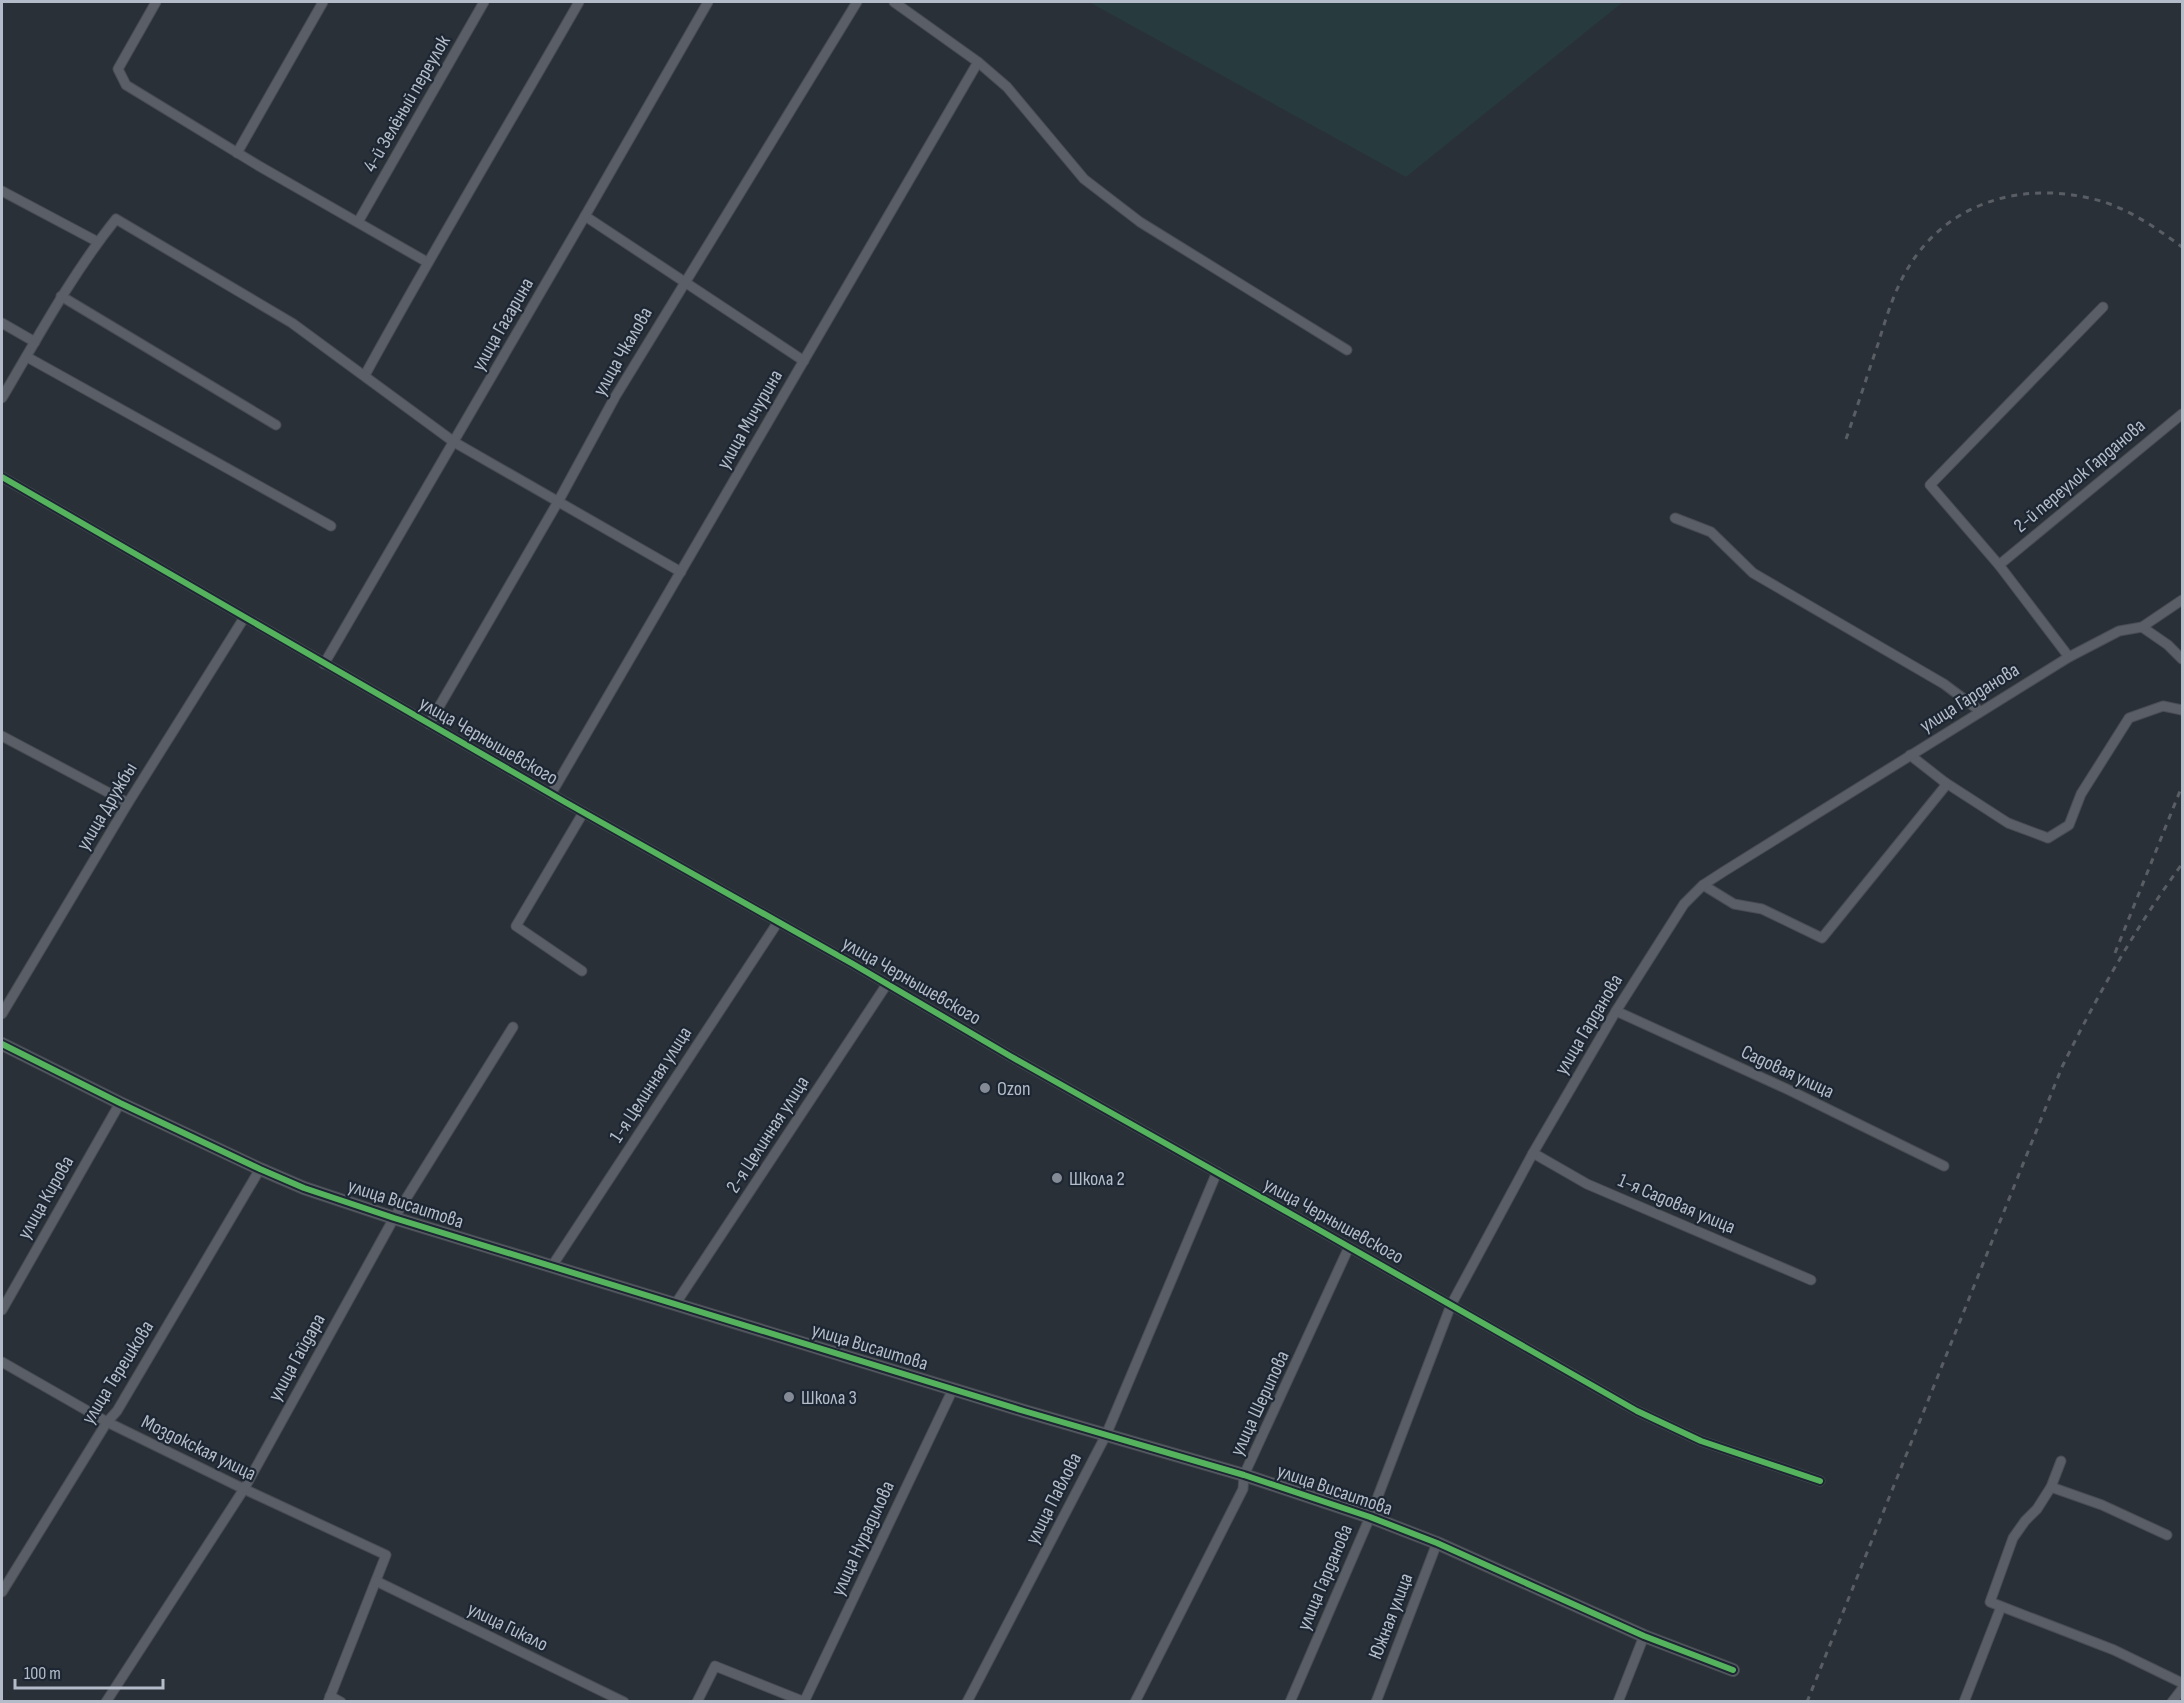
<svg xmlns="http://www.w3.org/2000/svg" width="2184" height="1703" font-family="'Sofia Sans Condensed',sans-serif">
<rect width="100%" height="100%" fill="#2a3038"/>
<!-- grass -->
<path fill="#273a3e" d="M1089,2H1623L1406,177Z"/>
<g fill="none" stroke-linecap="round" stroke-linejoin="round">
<!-- minor casing -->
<g stroke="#484c53" stroke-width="11">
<g id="minor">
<path d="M156,2L118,69L126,85L259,166L427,262"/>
<path d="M894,2L978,62L1007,87L1084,179L1140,222L1347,350"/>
<path d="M237,153L323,2"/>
<path d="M2,191L98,242"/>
<path d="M585,216L804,361"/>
<path d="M358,222L484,2"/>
<path d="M61,296L276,425"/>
<path d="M2,323L35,342"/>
<path d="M27,357L331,526"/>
<path d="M365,375C434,249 508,126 579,2"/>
<path d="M2,398C38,337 72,274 116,219L292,323L454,442L681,572"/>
<path d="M2,477L565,802L853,964L1010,1056L1321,1231L1637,1411L1701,1441L1820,1481"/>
<path d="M1675,518L1711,532L1753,573L1944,684L1980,711"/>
<path d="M1999,565L2182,414"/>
<path d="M2142,627L2168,645L2182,659"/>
<path d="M2069,657L1999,565L1930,485L2103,307"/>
<path d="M324,664L585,216L708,2"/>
<path d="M429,724L559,500L615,397L857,2"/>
<path d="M2,736L128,803"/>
<path d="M1943,781L2008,823L2048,838L2069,825L2081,794L2129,718L2163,706L2182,710"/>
<path d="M551,794L978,62"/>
<path d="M1703,885L1734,904L1762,909L1822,938L1947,784L1910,755"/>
<path d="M582,971L516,926L583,813"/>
<path d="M1616,1011L1789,1090L1944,1166"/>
<path d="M2,1014L128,803L244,618"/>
<path d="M1533,1153L1587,1184L1811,1280"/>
<path d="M552,1266L778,922"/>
<path d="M676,1303L887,984"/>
<path d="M2,1310L120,1103"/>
<path d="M2,1362L107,1422L244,1489L386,1555L328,1702"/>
<path d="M2061,1461L2051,1487L2037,1509L2025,1521L2013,1538L1990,1602L2114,1650L2182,1683"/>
<path d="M2051,1487L2102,1505L2167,1535"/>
<path d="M376,1581L624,1702"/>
<path d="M2,1592L107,1422L117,1411L260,1169"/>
<path d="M330,1696L341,1702"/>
<path d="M106,1702L244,1489L394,1218L513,1027"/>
<path d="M697,1702L715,1666L805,1702"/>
<path d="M804,1702L953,1389"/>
<path d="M967,1702L1106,1435L1217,1172"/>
<path d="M1135,1702L1243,1489L1244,1475L1349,1247"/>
<path d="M1290,1702L1370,1517L1451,1305L1533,1153L1616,1011L1684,904L1703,885L1723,872L2069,657L2119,631L2142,627L2182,600"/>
<path d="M1376,1702L1437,1543"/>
<path d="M1618,1702L1644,1636"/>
<path d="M1964,1702L2001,1607"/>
<path d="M2172,1702L2182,1689"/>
</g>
</g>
<!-- tertiary casing -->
<g stroke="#484c53" stroke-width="14">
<path id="tertiary" d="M2,1044L120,1103L260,1169L304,1188L394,1218L1024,1411L1244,1475L1370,1517L1437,1543L1644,1636L1733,1670"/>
</g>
<!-- minor -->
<use href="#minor" stroke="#5a5e66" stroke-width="9"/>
<!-- tertiary -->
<use href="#tertiary" stroke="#5a5e66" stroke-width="12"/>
<!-- rail -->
<g stroke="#595d64" stroke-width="3" stroke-dasharray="6 6" stroke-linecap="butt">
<path d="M1846,439C1857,408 1867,376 1878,344C1886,318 1894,291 1908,268C1949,199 2029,179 2104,202C2132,211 2159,230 2182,247"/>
<path d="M2115,953L2182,786"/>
<path d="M1807,1702L2062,1067C2097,996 2135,928 2182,864"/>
</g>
<!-- cycleway casing -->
<g stroke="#1d2633" stroke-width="10">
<g id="cycleway">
<path d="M2,477L565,802L853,964L1010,1056L1321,1231L1637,1411L1701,1441L1820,1481"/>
<path d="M2,1044L120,1103L260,1169L304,1188L394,1218L1024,1411L1244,1475L1370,1517L1437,1543L1644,1636L1733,1670"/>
</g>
</g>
<!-- cycleway -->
<use href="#cycleway" stroke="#56b35d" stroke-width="6"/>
</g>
<!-- markers -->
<g fill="#848b96" stroke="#1d2633" stroke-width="2">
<circle cx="985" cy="1088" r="6"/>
<circle cx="1057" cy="1178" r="6"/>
<circle cx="789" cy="1397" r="6"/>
</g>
<g text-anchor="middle" stroke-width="4.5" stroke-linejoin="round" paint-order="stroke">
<!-- street labels -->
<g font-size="20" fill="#b4bcc9" stroke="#1d2633">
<text transform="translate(406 103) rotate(-60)" y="7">4-й Зелёный переулок</text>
<text transform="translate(502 324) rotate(-60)" y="7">улица Гагарина</text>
<text transform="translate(622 351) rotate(-60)" y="7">улица Чкалова</text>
<text transform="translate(749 419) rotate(-60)" y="7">улица Мичурина</text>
<text transform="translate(2079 475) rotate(-40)" y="7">2-й переулок Гарданова</text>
<text transform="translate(1969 697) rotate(-32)" y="7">улица Гарданова</text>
<text transform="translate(489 740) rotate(30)" y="7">улица Чернышевского</text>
<text transform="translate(106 806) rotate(-59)" y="7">улица Дружбы</text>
<text transform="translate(912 980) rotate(30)" y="7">улица Чернышевского</text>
<text transform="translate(1588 1024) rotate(-59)" y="7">улица Гарданова</text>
<text transform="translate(1788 1071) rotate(25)" y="7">Садовая улица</text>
<text transform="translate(650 1084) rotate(-57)" y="7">1-я Целинная улица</text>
<text transform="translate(767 1134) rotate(-57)" y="7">2-я Целинная улица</text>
<text transform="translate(45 1197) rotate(-60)" y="7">улица Кирова</text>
<text transform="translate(406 1203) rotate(18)" y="7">улица Висаитова</text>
<text transform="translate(1677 1203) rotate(23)" y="7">1-я Садовая улица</text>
<text transform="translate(1334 1220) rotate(29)" y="7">улица Чернышевского</text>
<text transform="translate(870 1346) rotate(17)" y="7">улица Висаитова</text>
<text transform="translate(296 1357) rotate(-61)" y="7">улица Гайдара</text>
<text transform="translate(117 1372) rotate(-58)" y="7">улица Терешкова</text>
<text transform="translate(1259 1403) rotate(-65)" y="7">улица Шерипова</text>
<text transform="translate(199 1447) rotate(26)" y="7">Моздокская улица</text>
<text transform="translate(1335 1489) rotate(19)" y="7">улица Висаитова</text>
<text transform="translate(1053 1498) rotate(-63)" y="7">улица Павлова</text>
<text transform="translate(862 1538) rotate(-65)" y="7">улица Нурадилова</text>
<text transform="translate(1324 1577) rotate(-67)" y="7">улица Гарданова</text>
<text transform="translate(1390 1616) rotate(-69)" y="7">Южная улица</text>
<text transform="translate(508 1626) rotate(26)" y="7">улица Гикало</text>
</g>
<!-- poi labels -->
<g font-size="20" fill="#b4bcc9" stroke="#1d2633" text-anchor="start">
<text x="997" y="1095">Ozon</text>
<text x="1069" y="1185">Школа 2</text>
<text x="801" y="1404">Школа 3</text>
</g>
</g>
<!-- border -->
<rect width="2184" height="1703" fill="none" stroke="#b4bcc9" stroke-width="6"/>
<!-- scale -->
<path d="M15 1679v9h148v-9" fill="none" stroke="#b4bcc9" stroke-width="3"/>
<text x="24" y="1679" font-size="18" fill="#b4bcc9" stroke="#1d2633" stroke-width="4.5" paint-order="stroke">100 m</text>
</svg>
